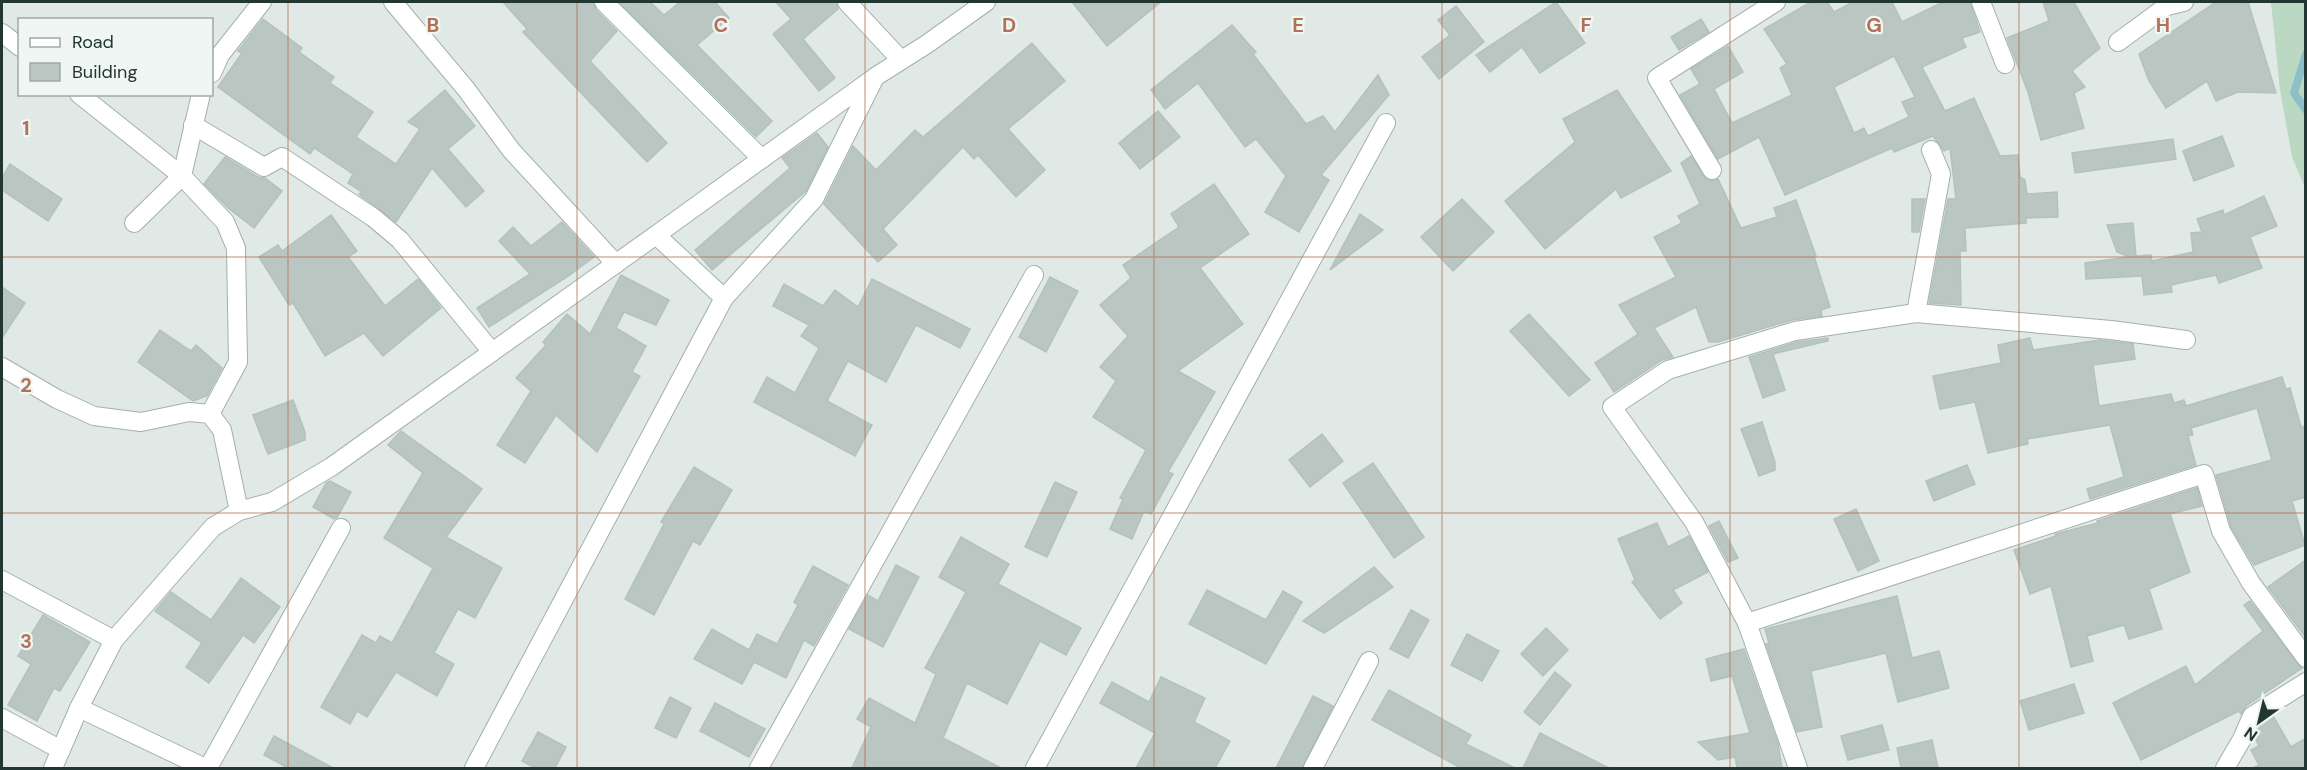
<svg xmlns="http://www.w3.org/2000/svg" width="2307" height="770" font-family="'DM Sans',sans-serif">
<rect width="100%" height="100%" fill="#e0e9e5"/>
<!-- green -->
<path fill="#bbd8c3" d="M2271,2H2305V188L2292,157L2280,90Z"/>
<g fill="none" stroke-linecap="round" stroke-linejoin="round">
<!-- stream -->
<path stroke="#8dbfc9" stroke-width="8" d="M2306,54L2294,93L2306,110"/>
</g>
<!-- building -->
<g fill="#b9c6c1" stroke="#b3c2bc" stroke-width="1.5" fill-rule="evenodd">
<path d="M503,2H593L596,10L617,31L590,61L667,143L647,162L523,32L527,29Z"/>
<path d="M619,2H650L664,15L680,2H715L729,18L697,45L772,121L756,137Z"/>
<path d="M776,2H836L838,9L803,39L835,78L819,91L773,34L791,19Z"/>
<path d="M1072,2H1161L1107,46Z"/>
<path d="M1556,2L1585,43L1540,73L1522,47L1490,72L1476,55Z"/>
<path d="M1811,2H1827L1834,12L1853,2H1892L1902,22L1943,2H1970L1980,32L1962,38L1966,47L1922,67L1945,111L1974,98L2000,156L2018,155L2020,177L2025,180L2027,194L2057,192L2058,217L2026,218V223L1965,228L1966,251H1960L1961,305L1929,303L1948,199H1956L1950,148L1944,151L1933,136L1894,152L1892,148L1785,195L1759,137L1718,159L1680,95L1700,84L1691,69L1728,46L1743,72L1714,89L1732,123L1792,95L1780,68L1787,64L1764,29ZM1894,56L1915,97L1902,102L1909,117L1868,136L1864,128L1854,133L1834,87Z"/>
<path d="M2043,2H2074L2100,48L2072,71L2085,87L2074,93L2084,128L2041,140L2028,92L2007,38L2049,21Z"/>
<path d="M2216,2H2248L2276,93L2238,92L2216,101L2207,81L2166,108L2149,81L2139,54Z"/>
<path d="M1456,6L1484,42L1439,79L1422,57L1450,35L1438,20Z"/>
<path d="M263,19L302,48L299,52L334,77L330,83L373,112L356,137L396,164L420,129L408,122L445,90L475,126L448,149L484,191L466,207L432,168L396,222L359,194L362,192L348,183L353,174L314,148L310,154L218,87L242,53L238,51Z"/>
<path d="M1701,19L1709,32L1679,50L1671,37Z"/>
<path d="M1232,25L1256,52L1253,54L1306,124L1323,116L1335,132L1378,75L1389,95L1321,175L1329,180L1299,232L1265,212L1286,176L1256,139L1245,147L1198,83L1165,109L1151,90Z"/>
<path d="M1032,43L1065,81L1008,129L1045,170L1016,197L978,155L974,159L963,147L883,229L897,245L878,262L824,204L853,146L876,170L915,130L923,137Z"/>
<path d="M1617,90L1671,171L1621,198L1616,189L1545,249L1505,201L1575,142L1563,119Z"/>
<path d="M1158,111L1180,137L1140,169L1119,143Z"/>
<path d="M817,133L828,147L806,191L712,270L695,250L790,168L782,158Z"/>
<path d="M2222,136L2234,166L2194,181L2183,151Z"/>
<path d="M2173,139L2176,159L2075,173L2072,153Z"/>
<path d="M1691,156L1706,179L1712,181L1718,179L1741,228L1777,217L1774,208L1796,200L1816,256H1814L1830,307L1821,310L1822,316L1792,320L1718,342H1709L1696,307L1654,328L1673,357L1662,360L1614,392L1595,363L1638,334L1619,305L1676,277L1654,237L1682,223L1678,216L1700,204L1681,163Z"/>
<path d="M225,157L258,177L265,178L282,191L254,228L228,208L204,184Z"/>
<path d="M10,164L62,199L48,221L2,190V178Z"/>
<path d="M1214,184L1249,234L1200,268L1243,324L1178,371L1215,392L1168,472L1173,474L1151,514L1144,511L1132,539L1110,529L1123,499L1120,498L1146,450L1093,417L1116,381L1100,367L1128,336L1100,305L1131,278L1123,265L1179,227L1171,214Z"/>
<path d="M2264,196L2277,226L2250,237L2262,268L2219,283L2216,275L2171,285L2172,292L2144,295L2142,276L2086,279L2085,263L2130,257L2117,252L2107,225L2133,223L2136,256L2151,255L2152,261L2193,252L2191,233L2202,232L2197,219L2223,210L2224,215Z"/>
<path d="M1462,199L1494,232L1453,271L1421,237Z"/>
<path d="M1912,199H1925L1919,232H1912Z"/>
<path d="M1360,214L1383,230L1330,270Z"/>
<path d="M331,215L357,251L348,257L385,306L418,279L441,308L383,356L364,333L325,356L293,303L289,305L259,257L278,245L282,251Z"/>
<path d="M562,222L594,257L570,275L489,327L477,308L530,274L499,241L513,227L531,246Z"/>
<path d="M621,275L669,300L656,325L624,312L616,328L646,346L632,372L640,376L597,452L556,415L525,463L497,445L531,391L516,378L546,345L543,342L567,314L590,334Z"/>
<path d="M1050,277L1078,291L1046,352L1019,337Z"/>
<path d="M872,279L970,329L960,348L916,325L886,382L848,361L827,401L872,425L855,456L754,402L767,377L795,393L819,348L801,336L809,325L773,306L784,284L823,306L835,290L858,307Z"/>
<path d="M2,287L25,303L2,338Z"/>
<path d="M1529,314L1590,380L1569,396L1510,331Z"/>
<path d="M160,330L191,351L196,345L222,368L207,396L193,401L138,362Z"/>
<path d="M1828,338V341L1773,354L1785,390L1763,398L1749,357L1797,342Z"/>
<path d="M2030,338L2033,350L2100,340L2133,344L2135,359L2093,365L2099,406L2171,394L2174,403L2184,400L2186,406L2282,377L2286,389L2290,388L2301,427L2306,426V497L2292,501L2305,545L2254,565L2231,527L2216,475L2272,460L2257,408L2191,428L2193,435L2188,436L2196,465L2090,499L2087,489L2124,477L2110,425L2027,439L2028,444L1988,453L1975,402L1940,409L1933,376L2001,363L1998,345Z"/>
<path d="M293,400L305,432V440L268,454L253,415Z"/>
<path d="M1762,422L1775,462V470L1759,476L1741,429Z"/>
<path d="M401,431L482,489L446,537L502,568L475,618L458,609L434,653L454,664L437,696L396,672L367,717L357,711L350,724L321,707L362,635L376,643L380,636L392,643L433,568L384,538L423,473L388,445Z"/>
<path d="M1322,434L1343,461L1310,487L1289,460Z"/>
<path d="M1373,463L1424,537L1394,558L1343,483Z"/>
<path d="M1967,465L1975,484L1934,501L1926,481Z"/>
<path d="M694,467L732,490L700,545L693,541L654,615L625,599L664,524L661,522Z"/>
<path d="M330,481L351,492L337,518L334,519L313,507L326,483Z"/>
<path d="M1055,482L1077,492L1047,557L1025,547Z"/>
<path d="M2197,488L2202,506L2170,514L2190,572L2149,589L2162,629L2129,639L2124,625L2087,636L2093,661L2071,667L2051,586L2030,594L2014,550L2056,536L2055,534L2098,523L2097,521Z"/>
<path d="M1856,509L1879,561L1858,571L1834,519Z"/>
<path d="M1719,521L1738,558L1728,562L1709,526Z"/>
<path d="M1657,523L1668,547L1689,536L1708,572L1673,590L1682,603L1660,619L1632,582L1635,580L1618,539Z"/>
<path d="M961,537L1009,564L998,584L1081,628L1066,655L1040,641L1007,704L967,683L943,738L1001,768H852L871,727L857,719L869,698L915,723L936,674L925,668L966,592L939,577Z"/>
<path d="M2306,560V638L2268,587Z"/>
<path d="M896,565L919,577L883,647L849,629L868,595L878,601Z"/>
<path d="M813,566L848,585L814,646L804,640L786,678L754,662L742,684L694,659L712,629L749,650L757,634L777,644L798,605L794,602Z"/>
<path d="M1374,567L1393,587L1324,633L1303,621Z"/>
<path d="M241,578L280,607L254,643L243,635L209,683L186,667L202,643L155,611L171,592L211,620Z"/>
<path d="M1207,590L1266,620L1283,591L1302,602L1266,664L1189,624Z"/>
<path d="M1897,596L1912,658L1939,651L1949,688L1898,702L1886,653L1811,671L1822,727L1797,732L1766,644L1769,643L1765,629Z"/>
<path d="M2250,601L2302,668L2246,706L2241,714L2239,711L2141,760L2113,703L2186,666L2195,685L2263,631L2244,605Z"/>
<path d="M1411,610L1429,620L1408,658L1390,649Z"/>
<path d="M43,615L90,642L60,691L54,688L37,721L8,705L31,664L18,656Z"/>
<path d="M1546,628L1568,650L1543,676L1521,654Z"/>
<path d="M1467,634L1499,651L1482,681L1451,665Z"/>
<path d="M1744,649L1778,744L1782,768H1737L1735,757L1718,760L1698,742L1750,733L1732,676L1711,681L1706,659Z"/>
<path d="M1555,672L1571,685L1540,725L1524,712Z"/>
<path d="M1161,677L1205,698L1194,722L1230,741L1215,768H1136L1155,733L1100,703L1112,682L1149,702Z"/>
<path d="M2074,684L2084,713L2029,730L2020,701Z"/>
<path d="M1389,690L1471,735L1466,744L1515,768H1461L1372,720Z"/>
<path d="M1313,696L1333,706L1302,768H1276Z"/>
<path d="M670,697L691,708L676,738L655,728Z"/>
<path d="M715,703L765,729L749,757L700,731Z"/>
<path d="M2273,716L2291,747L2306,738V768H2253L2259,765L2251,750L2259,746L2255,738L2261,724Z"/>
<path d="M1882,725L1889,750L1848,760L1841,736Z"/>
<path d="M538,732L566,747L555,768H535L522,761Z"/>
<path d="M1540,733L1561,744L1609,768H1523Z"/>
<path d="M274,736L333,768H288L264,755Z"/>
<path d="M1932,740L1938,768H1901L1897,748Z"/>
</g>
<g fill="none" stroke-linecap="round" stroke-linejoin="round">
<!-- street casing -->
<g stroke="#a4b0ac" stroke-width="20">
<g id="street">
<path d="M393,2L466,89L511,150L616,264"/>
<path d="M604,2L762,159"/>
<path d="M847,2L901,60"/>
<path d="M1981,2L2005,64"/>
<path d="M2,33L20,47"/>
<path d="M2118,42L2167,6L2184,2"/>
<path d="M212,73L220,55L262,2"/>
<path d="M79,94L182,176L225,222L236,248L238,362L210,414"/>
<path d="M193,125L264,167L282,157L374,218L400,240L492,352"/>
<path d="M1712,170L1657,78L1776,2"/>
<path d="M134,223L182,176L201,94"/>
<path d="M724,298L656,235L871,80"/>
<path d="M1916,313L1941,174L1931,150"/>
<path d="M2,367L57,399L94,416L141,422L189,412L210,414L222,430L239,511"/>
<path d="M2,580L114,640"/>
<path d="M1747,623L1694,522L1612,407L1668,370L1795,331L1916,313L2111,330L2186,340"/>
<path d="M79,708L205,768"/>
<path d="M2,718L61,750"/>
<path d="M53,768L79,708L114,640L213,527L239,511L272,502L331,467L656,235"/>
<path d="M208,768L341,528"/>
<path d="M474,768L724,298L814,199L875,77L927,44L986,2"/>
<path d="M759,768L1034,275"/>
<path d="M1035,768L1386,123"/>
<path d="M1313,768L1369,661"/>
<path d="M1798,768L1747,623L2204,474L2221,531L2251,583L2306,658"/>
<path d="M2225,768L2242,739L2252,716L2306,682"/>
</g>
</g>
<!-- street -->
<use href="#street" stroke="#fff" stroke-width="18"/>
</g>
<!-- grid -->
<path fill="none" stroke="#b27258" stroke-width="1.5" stroke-opacity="0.55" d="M288,2V768M577,2V768M865,2V768M1154,2V768M1442,2V768M1730,2V768M2019,2V768M2,257H2306M2,513H2306"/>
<g font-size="20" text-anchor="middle" font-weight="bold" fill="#b27258" stroke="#f0f6f3" stroke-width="4.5" stroke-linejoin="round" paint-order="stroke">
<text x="433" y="32">B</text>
<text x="721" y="32">C</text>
<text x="1009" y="32">D</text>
<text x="1298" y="32">E</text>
<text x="1586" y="32">F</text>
<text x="1874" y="32">G</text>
<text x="2163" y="32">H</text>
<text x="26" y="135">1</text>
<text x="26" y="392">2</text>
<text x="26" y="648">3</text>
</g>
<!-- border -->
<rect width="2307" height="770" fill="none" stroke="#233732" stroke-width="6"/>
<!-- legend -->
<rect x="18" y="18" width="195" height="78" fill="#f0f6f3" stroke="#9eaaa6" stroke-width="1.5"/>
<rect x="30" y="38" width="30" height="9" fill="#ffffff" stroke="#9eaaa6" stroke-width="1.5"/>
<text x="72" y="48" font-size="18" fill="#233732">Road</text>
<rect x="30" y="63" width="30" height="18" fill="#b9c6c1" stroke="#9eaaa6" stroke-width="1.5"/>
<text x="72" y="78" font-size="18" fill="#233732">Building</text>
<!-- north arrow -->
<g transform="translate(2259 722) rotate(214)" stroke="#f0f6f3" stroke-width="4.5" paint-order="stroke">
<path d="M0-4.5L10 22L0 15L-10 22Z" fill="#233732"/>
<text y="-9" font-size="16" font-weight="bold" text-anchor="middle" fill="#233732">N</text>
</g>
</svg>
